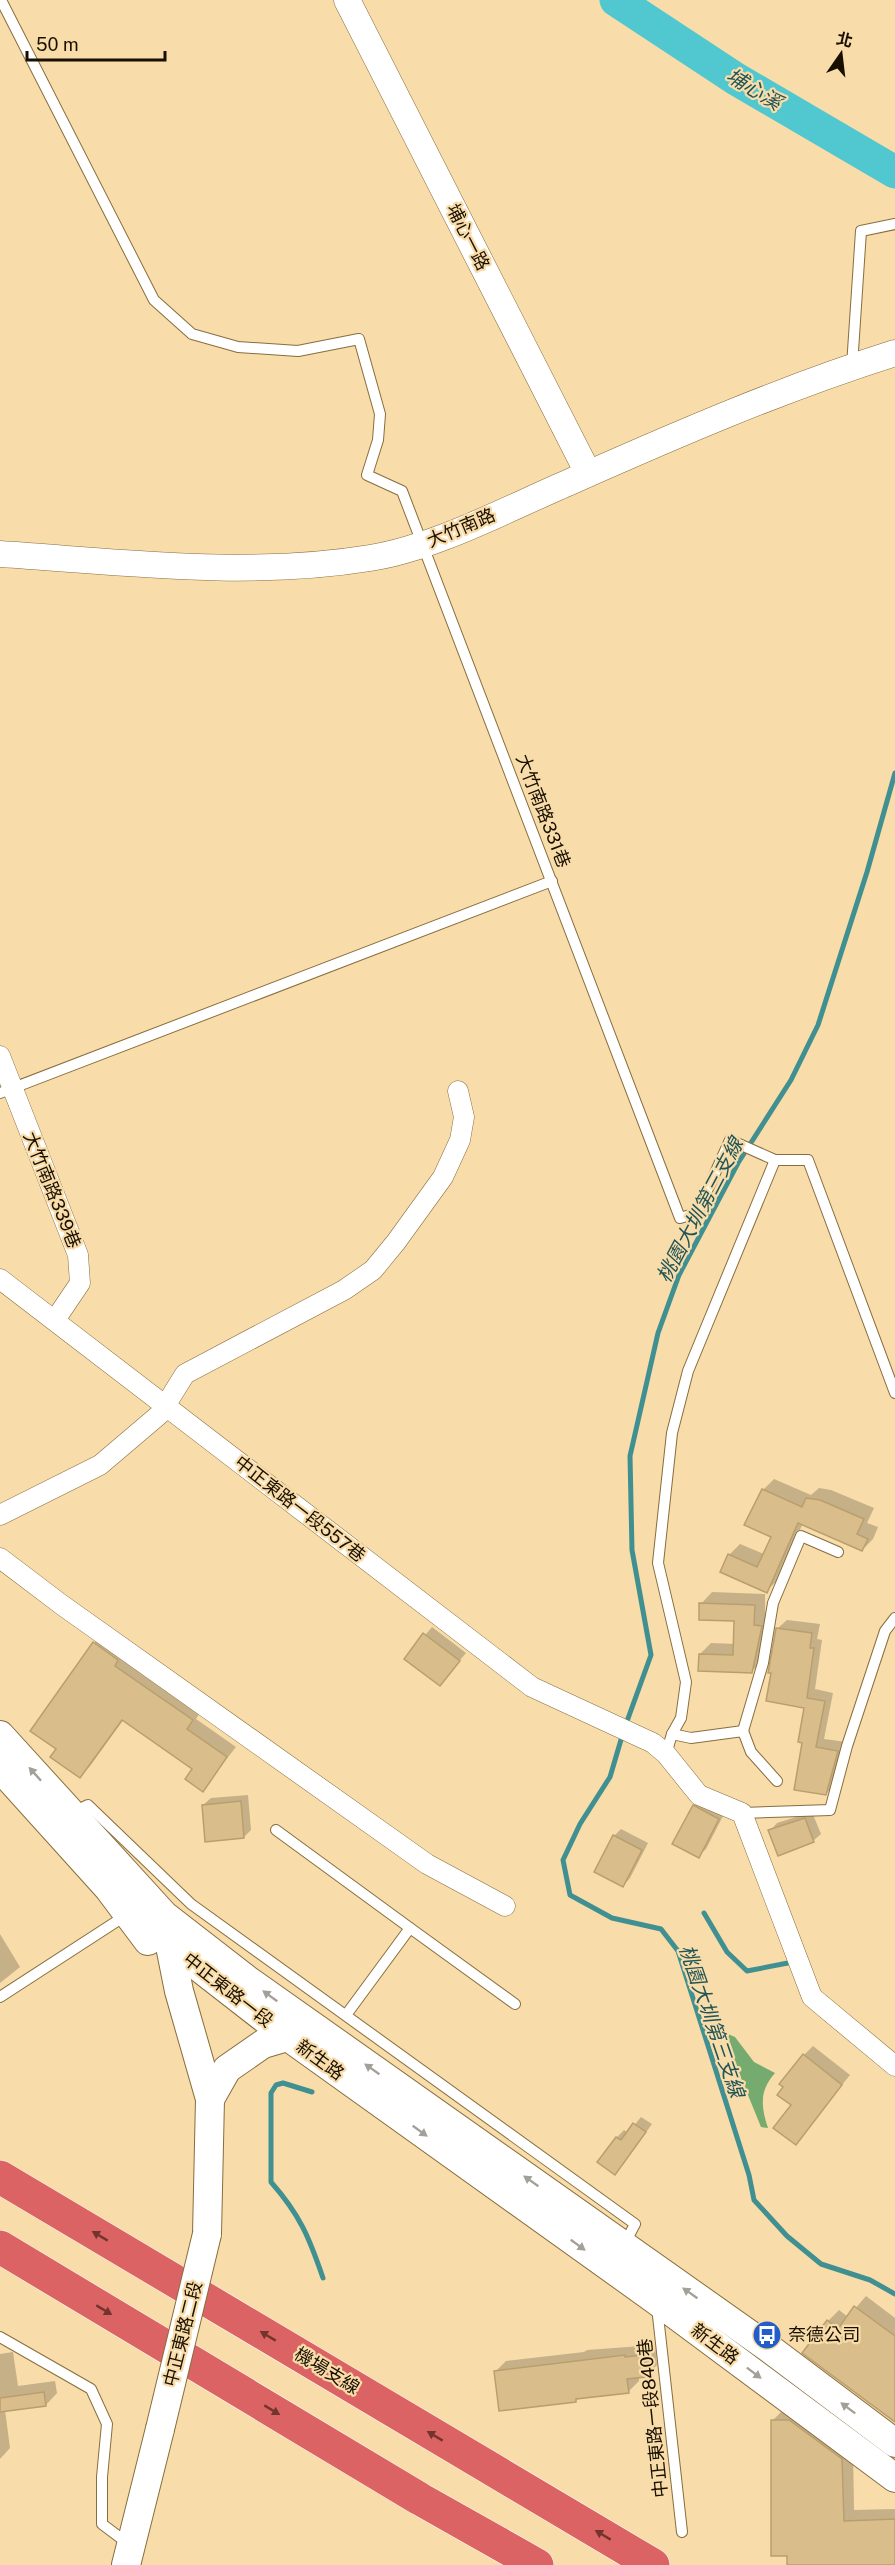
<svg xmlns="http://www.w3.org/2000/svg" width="895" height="2565" font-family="'Public Sans','Noto Sans TC',sans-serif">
<rect width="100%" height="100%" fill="#f8dca9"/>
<!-- forest -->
<path fill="#75ab6e" d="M728,2034L735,2037L754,2062L775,2073C759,2091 761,2107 768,2128L761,2127L728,2046Z"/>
<!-- shadow -->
<g fill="#0003">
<path d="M774,1479L811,1495L819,1488L831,1490L874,1508L867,1523L878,1527L873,1539L862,1550L803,1523L778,1580L766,1591L722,1571L729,1555L740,1544L764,1554L773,1536L763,1490Z"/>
<path d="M712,1592L765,1594V1614L772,1615L763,1660L752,1671L700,1654L711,1643L735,1644L736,1620L701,1604Z"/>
<path d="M787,1620L820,1624L817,1639L822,1640L815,1689L833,1693L824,1739L846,1742L834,1785L826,1794L803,1741L806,1706L778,1628Z"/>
<path d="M432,1627L466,1653L440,1684L406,1658Z"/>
<path d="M104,1633L202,1709L196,1719L236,1747L202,1790L194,1768L124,1719L90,1766L80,1776L58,1749L32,1731L94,1643Z"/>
<path d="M248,1795L251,1830L244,1837L203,1805L211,1798Z"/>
<path d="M701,1799L725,1812L706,1849L698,1856L694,1806Z"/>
<path d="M812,1812L821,1834L813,1841L770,1831L777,1823Z"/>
<path d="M621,1829L648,1843L630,1878L623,1886L614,1836Z"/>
<path d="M0,1934L20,1967L0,1983Z"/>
<path d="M813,2046L850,2075L795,2143L793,2105L804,2055Z"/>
<path d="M641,2117L652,2124L622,2166L599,2162L617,2137L624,2130L628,2133Z"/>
<path d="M866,2296L895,2318V2420L828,2321L839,2310L848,2317Z"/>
<path d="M655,2345L657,2365L645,2376H639V2381L628,2392L579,2397L575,2401L495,2372L506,2361L584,2352L587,2350Z"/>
<path d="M13,2352L18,2386L55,2381L57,2393L46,2405L5,2410L10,2448L0,2459V2354Z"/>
<path d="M784,2409L853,2448L854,2510L895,2509V2565H789L773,2420Z"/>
</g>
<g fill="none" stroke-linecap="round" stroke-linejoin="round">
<!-- stream -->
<g stroke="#409091" stroke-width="5">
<path d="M626,1724L651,1655L632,1550L630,1456L658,1333L679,1275L738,1163L791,1080L818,1025L867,872L895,773"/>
<path d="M623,1733L610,1777L580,1824L563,1860L570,1895L612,1918L661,1929L678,1951L749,2175L754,2200L787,2236L821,2264L870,2280L895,2294"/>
<path d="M704,1913L727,1952L747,1971L793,1962"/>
<path d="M312,2092L283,2083L276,2085L271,2093V2182C300,2215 309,2237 323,2278"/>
</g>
<!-- river -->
<path stroke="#51c7cf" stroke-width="33" d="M616,0L736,79L895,172"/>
</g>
<!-- building -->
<g fill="#d9bd8b" stroke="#ba9f6e" stroke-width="1.5">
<path d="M762,1489L802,1507L806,1498L820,1500L864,1519L857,1534L868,1539L862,1551L798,1523L767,1593L720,1572L728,1554L757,1567L771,1537L744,1525Z"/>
<path d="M699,1603L755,1605L754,1625L762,1626L752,1673L698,1671L699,1654L733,1655L734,1621L699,1620Z"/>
<path d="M776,1628L812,1633L810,1648H814L807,1698L825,1701L816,1747L838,1751L826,1795L794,1790L802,1743L798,1742L804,1708L766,1701L771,1673H768Z"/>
<path d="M423,1633L460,1661L440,1686L404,1659Z"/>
<path d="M93,1642L118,1660L115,1666L193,1720L187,1729L227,1757L203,1792L185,1779L192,1769L122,1720L80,1778L50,1757L56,1749L30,1731Z"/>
<path d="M241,1801L244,1838L205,1842L202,1805Z"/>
<path d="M693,1805L719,1819L699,1858L672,1844Z"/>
<path d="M805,1818L814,1842L778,1856L768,1830Z"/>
<path d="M613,1835L642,1850L623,1887L594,1872Z"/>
<path d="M803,2054L842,2085L796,2145L773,2128L791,2105L777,2095L783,2087L779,2084Z"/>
<path d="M633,2123L646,2132L615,2175L597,2162L616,2137L621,2140Z"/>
<path d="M854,2306L895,2336V2422L802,2353L827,2320L838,2329Z"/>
<path d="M625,2355V2357L644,2355L646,2377L627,2379L629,2393L576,2399V2402L499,2411L494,2371Z"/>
<path d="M44,2392L46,2406L0,2412V2398Z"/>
<path d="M771,2420H789L842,2459L844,2521L895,2519V2565H787V2556H771Z"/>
</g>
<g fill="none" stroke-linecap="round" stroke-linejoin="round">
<!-- service casing -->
<g stroke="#886e3e" stroke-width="12">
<g id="service">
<path d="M1,0L154,300L192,334L238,347L298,351L359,339L380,414L378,440L367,475L402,491L680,1218L697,1213L730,1140L775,1160"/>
<path d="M852,366L861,231L895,224"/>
<path d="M0,1093L552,881"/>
<path d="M743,1731L763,1663L773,1603L801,1536L838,1552"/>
<path d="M672,1734L691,1738L743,1731L751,1752L777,1781"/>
<path d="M666,1754L672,1734L681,1718L686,1682L658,1563L672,1433L688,1371L775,1160H808L895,1393"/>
<path d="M71,1813L88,1805L191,1904L635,2224L624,2245"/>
<path d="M742,1813L830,1810L847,1746L885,1631L895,1618"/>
<path d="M276,1830L410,1928"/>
<path d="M0,1997L128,1914"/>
<path d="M346,2015L410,1928L515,2004"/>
<path d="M657,2307L682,2532"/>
<path d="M0,2337L91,2389L107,2424L102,2477V2524L130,2545"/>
</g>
</g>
<!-- minor casing -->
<g stroke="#886e3e" stroke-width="21">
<g id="minor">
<path d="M0,1056L78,1255L80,1283L55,1320"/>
<path d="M0,1279L532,1687L653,1743L666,1754L699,1795L742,1813L812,1997L895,2066"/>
<path d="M0,1515L100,1465L160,1414L185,1374L344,1290L373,1270L396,1242L443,1177L460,1140L464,1117L458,1091"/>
<path d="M0,1558L62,1605L427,1864L505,1906"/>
</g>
</g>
<!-- tertiary casing -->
<g stroke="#886e3e" stroke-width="27">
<g id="tertiary">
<path d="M347,0L588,473"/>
<path d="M0,554C123,562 248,578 370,558C435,548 511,507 572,481C678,434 784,388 895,353"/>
</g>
</g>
<!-- secondary casing -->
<g stroke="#886e3e" stroke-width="30">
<g id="secondary">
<path d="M0,1735L164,1915L249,1981L766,2346L895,2443"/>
<path d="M0,1768L109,1889L148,1941"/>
<path d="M53,1826L92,1859"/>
<path d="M145,1913L170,1945L287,2036L657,2301L895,2478"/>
<path d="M168,1936L179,1991L210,2099L207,2234"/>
<path d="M210,2099L227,2069L263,2044L300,2033"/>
<path d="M126,2565L160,2429"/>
</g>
</g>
<!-- motorway casing -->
<g stroke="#fff" stroke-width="34">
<g id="motorway">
<path d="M0,2177L653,2565"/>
<path d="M0,2247L420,2499L537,2565"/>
</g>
</g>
<!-- service -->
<use href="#service" stroke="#fff" stroke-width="10"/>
<!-- minor -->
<use href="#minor" stroke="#fff" stroke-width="20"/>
<!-- tertiary -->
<use href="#tertiary" stroke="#fff" stroke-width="26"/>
<!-- secondary -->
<use href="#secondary" stroke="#fff" stroke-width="28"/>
<!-- motorway -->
<use href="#motorway" stroke="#dc6364" stroke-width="33"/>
<!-- secondary-bridge casing -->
<g stroke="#886e3e" stroke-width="30" stroke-linecap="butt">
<path id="secondary-bridge" d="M160,2429L207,2234"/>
</g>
<!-- secondary-bridge -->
<use href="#secondary-bridge" stroke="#fff" stroke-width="28"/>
</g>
<!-- one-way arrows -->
<defs><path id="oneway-solid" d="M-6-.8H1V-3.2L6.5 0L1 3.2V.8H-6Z" transform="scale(1.5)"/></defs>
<g fill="#a39f99">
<use href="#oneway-solid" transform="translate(35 1774) rotate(-132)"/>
<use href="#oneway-solid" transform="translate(270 1996) rotate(-144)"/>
<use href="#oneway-solid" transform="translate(372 2069) rotate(-145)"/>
<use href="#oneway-solid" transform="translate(420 2131) rotate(36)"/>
<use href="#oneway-solid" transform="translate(531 2181) rotate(-145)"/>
<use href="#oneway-solid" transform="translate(578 2245) rotate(36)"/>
<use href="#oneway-solid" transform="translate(690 2293) rotate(-145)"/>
<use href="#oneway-solid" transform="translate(754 2373) rotate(37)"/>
<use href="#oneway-solid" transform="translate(848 2408) rotate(-143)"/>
</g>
<g fill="#71352d">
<use href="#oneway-solid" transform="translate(100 2236) rotate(-149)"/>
<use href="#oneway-solid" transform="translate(104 2310) rotate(31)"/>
<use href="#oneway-solid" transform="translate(268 2336) rotate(-149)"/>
<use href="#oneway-solid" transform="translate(272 2410) rotate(31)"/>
<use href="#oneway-solid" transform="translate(435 2436) rotate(-149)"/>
<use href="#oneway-solid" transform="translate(603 2535) rotate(-149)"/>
</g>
<!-- icons -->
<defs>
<g id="bus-disc" transform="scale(1.5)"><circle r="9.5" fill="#235dca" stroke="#f8dca9"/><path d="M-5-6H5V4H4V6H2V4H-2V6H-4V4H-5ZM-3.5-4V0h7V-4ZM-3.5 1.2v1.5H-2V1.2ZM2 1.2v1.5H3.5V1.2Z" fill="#fff"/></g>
</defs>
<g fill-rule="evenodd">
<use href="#bus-disc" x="767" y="2335"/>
</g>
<g text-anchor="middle" stroke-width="4.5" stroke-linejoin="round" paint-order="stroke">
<!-- street labels -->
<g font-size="18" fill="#190f00" stroke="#f8dca9">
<text transform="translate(468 237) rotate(63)" y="6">埔心一路</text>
<text transform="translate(461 528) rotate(-23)" y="6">大竹南路</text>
<text transform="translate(543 811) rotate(69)" y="6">大竹南路331巷</text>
<text transform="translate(52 1190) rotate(68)" y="6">大竹南路339巷</text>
<text transform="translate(300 1509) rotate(38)" y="6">中正東路一段557巷</text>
<text transform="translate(228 1990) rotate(38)" y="6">中正東路一段</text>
<text transform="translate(320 2060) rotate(36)" y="6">新生路</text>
<text transform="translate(183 2334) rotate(-76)" y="6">中正東路二段</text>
<text transform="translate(715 2344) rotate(37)" y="6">新生路</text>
<text transform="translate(327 2371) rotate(31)" y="6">機場支線</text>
<text transform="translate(653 2418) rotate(-96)" y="6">中正東路一段840巷</text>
</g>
<!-- poi labels -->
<g font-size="18" fill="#190f00" stroke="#f8dca9" text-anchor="start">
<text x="788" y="2341">奈德公司</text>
</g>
<!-- water labels -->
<g font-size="20" font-style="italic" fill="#215457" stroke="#f8dca9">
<text transform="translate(754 89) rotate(31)" y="7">埔心溪</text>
<text transform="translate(700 1210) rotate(-62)" y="7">桃園大圳第三支線</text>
<text transform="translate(712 2021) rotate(71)" y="7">桃園大圳第三支線</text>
</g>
</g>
<!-- north arrow -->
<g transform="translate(841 54) rotate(14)" stroke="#f8dca9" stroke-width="4.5" paint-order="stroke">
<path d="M0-4.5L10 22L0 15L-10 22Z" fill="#190f00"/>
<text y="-9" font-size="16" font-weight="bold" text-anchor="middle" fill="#190f00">北</text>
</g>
<!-- scale -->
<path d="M27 51v9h138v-9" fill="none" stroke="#190f00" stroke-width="3"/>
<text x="36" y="51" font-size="18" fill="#190f00" stroke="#f8dca9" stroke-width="4.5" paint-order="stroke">50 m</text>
</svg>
